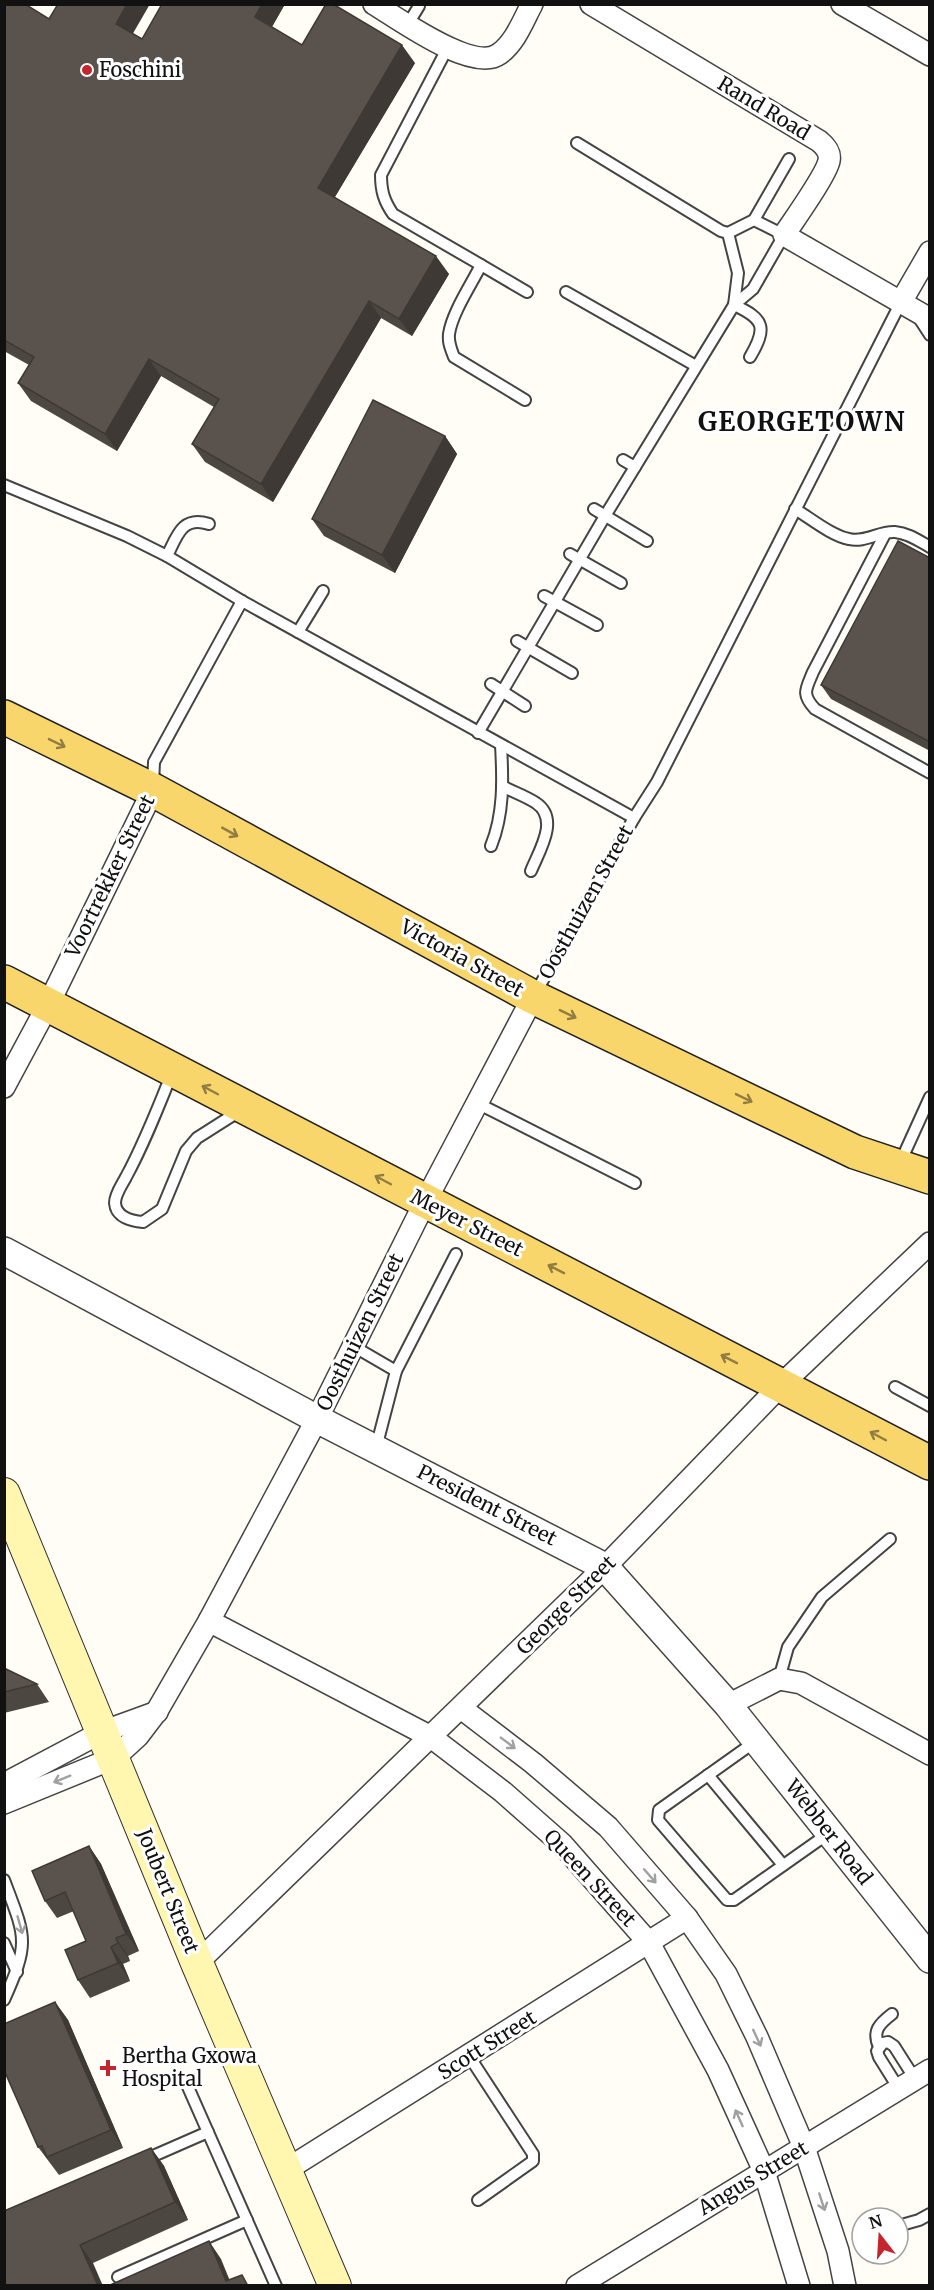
<svg xmlns="http://www.w3.org/2000/svg" width="934" height="2290" font-family="Merriweather,serif">
<rect width="100%" height="100%" fill="#fffdf5"/>
<g fill="none" stroke-linecap="round" stroke-linejoin="round">
<!-- service casing -->
<g stroke="#444" stroke-width="14">
<g id="service">
<path d="M408,24L419,6"/>
<path d="M448,47L381,175C381,191 384,201 393,214L481,265"/>
<path d="M754,220L789,159"/>
<path d="M728,233L738,273L734,305"/>
<path d="M566,292L696,366"/>
<path d="M734,305C765,319 767,328 750,357"/>
<path d="M917,315L930,335"/>
<path d="M525,400L454,357C451,349 448,343 449,334C452,313 471,285 481,265L527,292"/>
<path d="M623,460L635,467"/>
<path d="M4,485L127,536L167,556L242,601L634,818"/>
<path d="M594,509L647,541"/>
<path d="M795,509C810,518 832,536 849,539C865,543 879,531 895,532C908,533 919,541 930,547"/>
<path d="M885,534L813,672C806,689 801,694 815,709L930,773"/>
<path d="M570,554L621,583"/>
<path d="M167,556C177,536 182,515 209,524"/>
<path d="M544,596L597,625"/>
<path d="M298,632L323,591"/>
<path d="M517,641L572,673"/>
<path d="M491,684L525,706"/>
<path d="M478,733L605,516L734,305L753,289L784,235L754,220L728,233L721,231L577,143"/>
<path d="M153,784L154,762L242,601"/>
<path d="M502,786C513,792 526,796 536,803C560,819 539,851 531,871"/>
<path d="M491,846C504,814 503,780 501,745"/>
<path d="M535,994L634,818L657,782L901,302"/>
<path d="M172,1073C158,1108 144,1144 126,1177C122,1185 115,1194 115,1203C116,1217 131,1221 143,1222L162,1209L186,1151L197,1138L241,1110"/>
<path d="M477,1103L635,1183"/>
<path d="M900,1163L930,1097"/>
<path d="M353,1346L396,1371"/>
<path d="M895,1387L930,1406"/>
<path d="M376,1448L396,1371L456,1254"/>
<path d="M779,1679L788,1647L822,1597L890,1539"/>
<path d="M756,1741L659,1810L658,1820L727,1900H734L829,1833"/>
<path d="M708,1775L783,1865"/>
<path d="M4,1880C26,1938 30,1942 4,2000"/>
<path d="M4,1943L17,1972"/>
<path d="M879,2047C872,2031 879,2024 892,2014"/>
<path d="M469,2056L533,2154V2161L478,2200"/>
<path d="M188,2087L276,2286"/>
<path d="M899,2089L879,2057L877,2051L883,2043L888,2042L894,2046L915,2079"/>
<path d="M144,2160L208,2132"/>
<path d="M871,2218H873"/>
<path d="M898,2226L919,2220L930,2214"/>
<path d="M118,2277L247,2220"/>
</g>
</g>
<!-- minor casing -->
<g stroke="#444" stroke-width="24">
<g id="minor">
<path d="M374,4C399,19 473,73 499,54C515,43 523,21 532,4"/>
<path d="M591,4L819,141C825,146 831,152 829,161C826,175 794,220 784,235L930,319"/>
<path d="M842,4L930,55"/>
<path d="M901,302L930,252"/>
<path d="M4,1087L48,1005L153,790"/>
<path d="M209,1621L431,1737L503,1792L562,1844L649,1943L718,2070L764,2171L799,2286"/>
<path d="M728,1705L779,1679L801,1683L930,1754"/>
<path d="M461,1708L533,1763L608,1827L687,1918L726,1974L757,2037L804,2147L838,2251L845,2286"/>
<path d="M4,1784L102,1732L157,1712"/>
<path d="M4,1803L114,1758L138,1736L157,1711L209,1621L317,1419L425,1202L533,997"/>
<path d="M197,1963L605,1567L781,1385L930,1243"/>
<path d="M286,2170L687,1918"/>
<path d="M577,2286L930,2070"/>
</g>
</g>
<!-- tertiary casing -->
<g stroke="#444" stroke-width="30">
<path id="tertiary" d="M4,1251L317,1419L605,1567L728,1705L930,1959"/>
</g>
<!-- secondary casing -->
<g stroke="#333" stroke-width="34">
<path id="secondary" d="M4,1494L197,1963L335,2286"/>
</g>
<!-- primary casing -->
<g stroke="#222" stroke-width="36">
<g id="primary">
<path d="M4,717L153,790L533,997L855,1152L930,1177"/>
<path d="M4,982L930,1463"/>
</g>
</g>
<!-- service -->
<use href="#service" stroke="#fff" stroke-width="10"/>
<!-- minor -->
<use href="#minor" stroke="#fff" stroke-width="21"/>
<!-- tertiary -->
<use href="#tertiary" stroke="#fff" stroke-width="27"/>
<!-- secondary -->
<use href="#secondary" stroke="#fff6b0" stroke-width="32"/>
<!-- primary -->
<use href="#primary" stroke="#f9d66b" stroke-width="33"/>
</g>
<!-- wall -->
<g fill="#4d4742">
<path d="M4,4L49,19L133,34L142,39L162,4H285L272,27L302,45L415,63L335,197L449,274L412,336L381,318L273,502L205,462L192,444L214,407L161,376L117,451L31,401L18,383L29,365L4,351Z"/>
<path d="M445,436L457,454L395,573L324,536L312,519Z"/>
<path d="M930,558V751L831,699L821,685Z"/>
<path d="M4,1668L37,1684L49,1702L4,1713Z"/>
<path d="M89,1846L101,1864L139,1951L128,1956L130,1961L123,1964L130,1981L90,1998L78,1980L86,1941L74,1911L57,1918L45,1901Z"/>
<path d="M55,2002L68,2020L123,2148L59,2175L38,2147Z"/>
<path d="M151,2148L164,2166L188,2220L93,2263L4,2286Z"/>
</g>
<!-- shaded-wall -->
<g fill="#3f3936">
<path d="M127,4H150L128,42L116,24Z"/>
<path d="M262,4H285L267,35L255,17Z"/>
<path d="M402,45L415,63L330,205L318,188Z"/>
<path d="M436,256L449,274L412,336L399,319Z"/>
<path d="M369,301L381,318L273,502L261,484Z"/>
<path d="M149,359L161,376L117,451L105,434Z"/>
<path d="M445,436L457,454L395,573L382,555Z"/>
<path d="M89,1846L101,1864L139,1951L126,1934Z"/>
<path d="M116,1938L128,1956L130,1961L118,1943Z"/>
<path d="M111,1947L123,1964L130,1981L118,1963Z"/>
<path d="M55,2002L68,2020L123,2148L111,2130Z"/>
<path d="M151,2148L164,2166L188,2220L175,2202Z"/>
<path d="M209,2241L221,2259L232,2286L226,2281Z"/>
<path d="M80,2245L93,2263L103,2286H98Z"/>
</g>
<!-- building -->
<g fill="#5a524d" stroke="#3f3936" stroke-width="1.5">
<path d="M4,4H25L49,19L58,4H127L116,24L142,39L162,4H262L255,17L302,45L326,4H333L402,45L318,188L436,256L399,319L369,301L261,484L192,444L219,399L149,359L105,434L18,383L34,357L4,340Z"/>
<path d="M373,400L445,436L382,555L312,519Z"/>
<path d="M898,541L930,558V742L821,685Z"/>
<path d="M4,1668L37,1684L4,1692Z"/>
<path d="M89,1846L126,1934L116,1938L118,1943L111,1947L118,1963L78,1980L65,1950L86,1941L65,1892L45,1901L32,1871Z"/>
<path d="M55,2002L111,2130L47,2157L42,2146L38,2147L4,2070V2024Z"/>
<path d="M151,2148L175,2202L80,2245L98,2286H4V2211Z"/>
<path d="M209,2241L226,2281L242,2275L248,2286H108Z"/>
</g>
<!-- one-way arrows -->
<defs><path id="oneway-shaft" d="M-6 0H5M1.5-3L5.5 0L1.5 3" fill="none" stroke-width="1.6" stroke-linecap="round" stroke-linejoin="round" transform="scale(1.5)"/></defs>
<g stroke="#917d42">
<use href="#oneway-shaft" transform="translate(57 743) rotate(26)"/>
<use href="#oneway-shaft" transform="translate(230 832) rotate(29)"/>
<use href="#oneway-shaft" transform="translate(568 1014) rotate(26)"/>
<use href="#oneway-shaft" transform="translate(210 1090) rotate(-152)"/>
<use href="#oneway-shaft" transform="translate(744 1098) rotate(26)"/>
<use href="#oneway-shaft" transform="translate(383 1180) rotate(-152)"/>
<use href="#oneway-shaft" transform="translate(556 1269) rotate(-153)"/>
<use href="#oneway-shaft" transform="translate(729 1359) rotate(-153)"/>
<use href="#oneway-shaft" transform="translate(878 1436) rotate(-152)"/>
</g>
<g stroke="#a0a0a0">
<use href="#oneway-shaft" transform="translate(508 1743) rotate(37)"/>
<use href="#oneway-shaft" transform="translate(62 1779) rotate(158)"/>
<use href="#oneway-shaft" transform="translate(650 1876) rotate(49)"/>
<use href="#oneway-shaft" transform="translate(20 1925) rotate(74)"/>
<use href="#oneway-shaft" transform="translate(757 2038) rotate(65)"/>
<use href="#oneway-shaft" transform="translate(739 2118) rotate(-114)"/>
<use href="#oneway-shaft" transform="translate(822 2202) rotate(72)"/>
</g>
<!-- markers -->
<g fill="#c4262e" stroke="#fff" stroke-width="2">
<circle cx="87" cy="70" r="6"/>
<path d="M105 2059h6v6h6v6h-6v6h-6v-6h-6v-6h6z"/>
</g>
<g text-anchor="middle" stroke-width="6" stroke-linejoin="round" paint-order="stroke">
<!-- poi labels -->
<g font-size="20" fill="#111" stroke="#fff" text-anchor="start">
<text x="99" y="77">Foschini</text>
<text x="122" y="2063">Bertha Gxowa<tspan x="122" dy="23">Hospital</tspan></text>
</g>
<!-- street labels -->
<g font-size="20" fill="#111" stroke="#fff">
<text transform="translate(764 108) rotate(31)" y="7">Rand Road</text>
<text transform="translate(110 876) rotate(-64)" y="7">Voortrekker Street</text>
<text transform="translate(586 902) rotate(-61)" y="7">Oosthuizen Street</text>
<text transform="translate(462 958) rotate(29)" y="7">Victoria Street</text>
<text transform="translate(467 1223) rotate(27)" y="7">Meyer Street</text>
<text transform="translate(360 1332) rotate(-64)" y="7">Oosthuizen Street</text>
<text transform="translate(487 1505) rotate(27)" y="7">President Street</text>
<text transform="translate(566 1605) rotate(-45)" y="7">George Street</text>
<text transform="translate(829 1832) rotate(52)" y="7">Webber Road</text>
<text transform="translate(590 1878) rotate(47)" y="7">Queen Street</text>
<text transform="translate(168 1891) rotate(68)" y="7">Joubert Street</text>
<text transform="translate(487 2045) rotate(-32)" y="7">Scott Street</text>
<text transform="translate(753 2178) rotate(-31)" y="7">Angus Street</text>
</g>
<!-- district labels -->
<g font-size="26" font-weight="bold" letter-spacing="1.5" fill="#111" stroke="#fff">
<text x="802" y="431">GEORGETOWN</text>
</g>
</g>
<!-- border -->
<rect width="934" height="2290" fill="none" stroke="#111111" stroke-width="12"/>
<!-- north arrow -->
<g transform="translate(880 2236) rotate(343)"><circle r="28" fill="#ffffff" stroke="#a0a0a0" stroke-width="1.5"/>
<path d="M0-4.5L10 22L0 15L-10 22Z" fill="#c4262e"/>
<text y="-9" font-size="16" font-weight="bold" text-anchor="middle" fill="#111111">N</text>
</g>
</svg>
